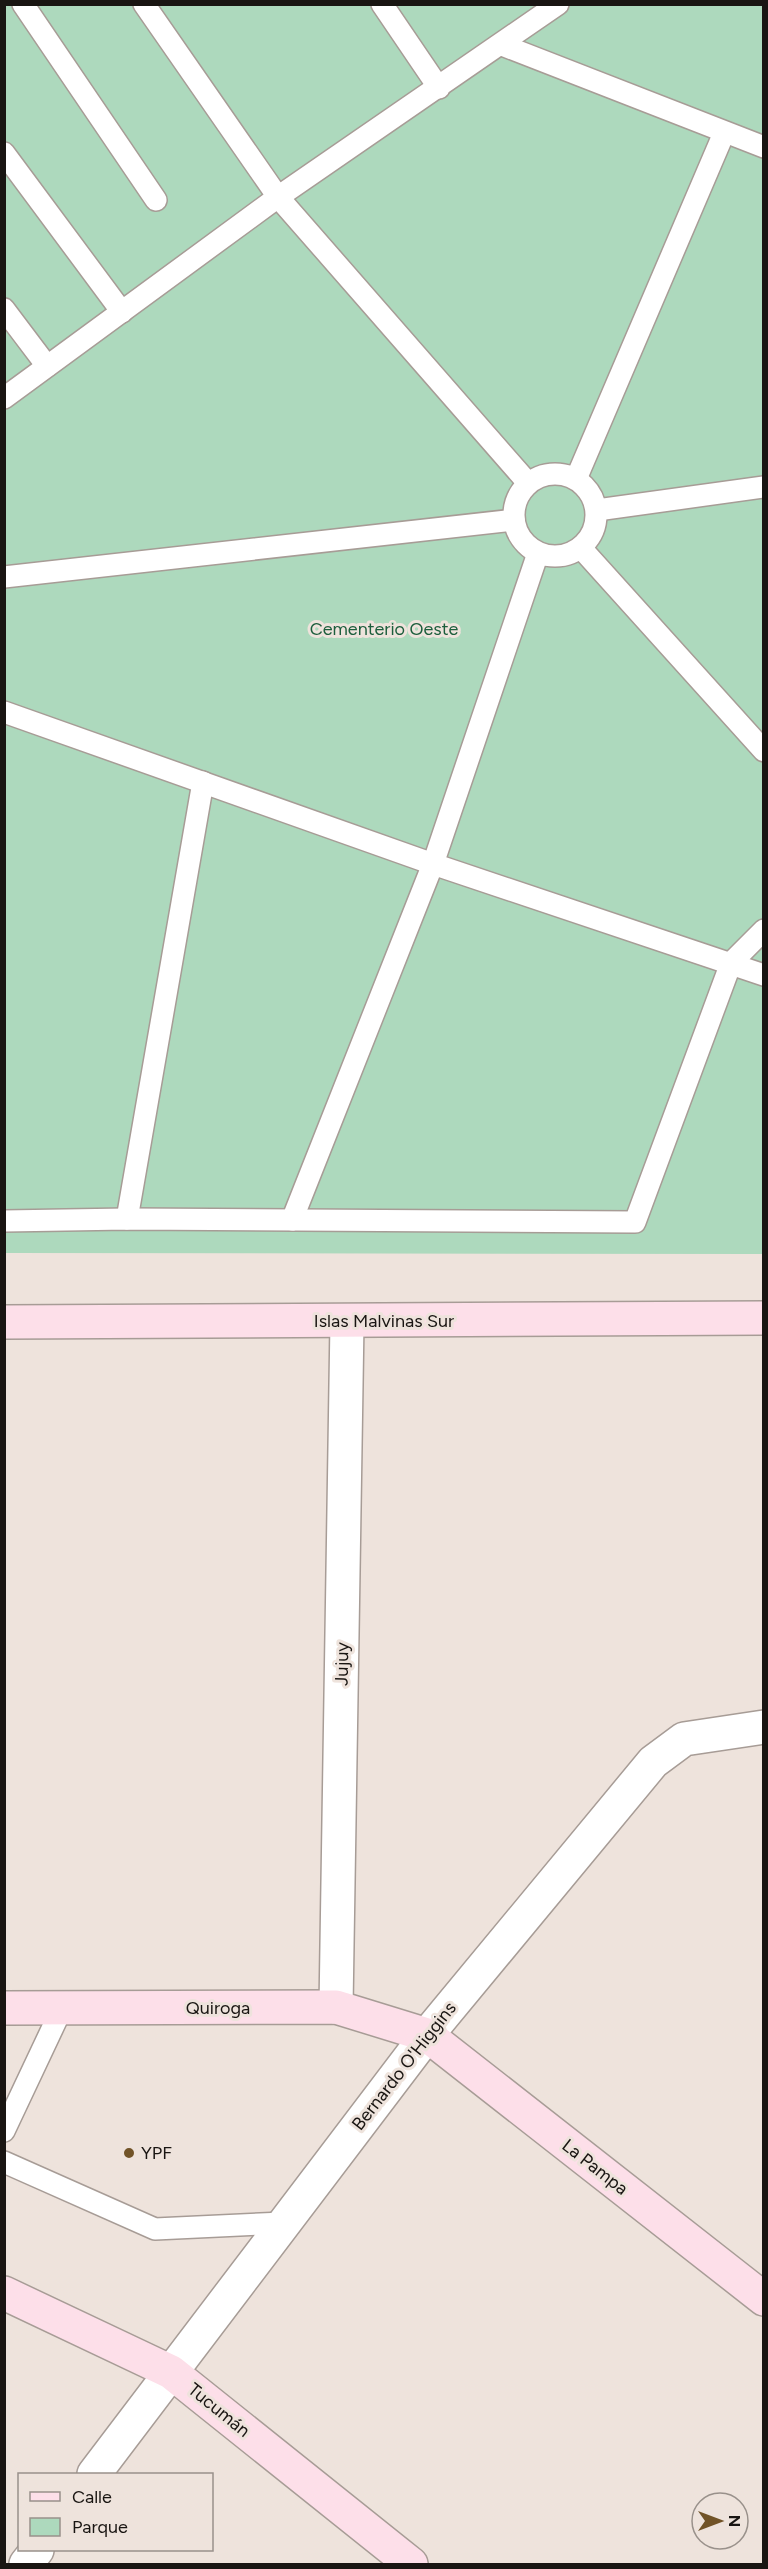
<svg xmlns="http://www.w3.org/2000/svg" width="768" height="2569" font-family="Figtree,sans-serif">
<rect width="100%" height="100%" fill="#eee3dc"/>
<!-- green -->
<path fill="#add9bd" d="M5,5H763V1254L5,1253Z"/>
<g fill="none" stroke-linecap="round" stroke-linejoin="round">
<!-- lane casing -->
<g stroke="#a79c96" stroke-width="24">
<g id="lane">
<path d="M23,4L156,200"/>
<path d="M144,4L278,197L528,483"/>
<path d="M382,4L439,88"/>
<path d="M502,45L764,147"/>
<path d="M4,153L122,312"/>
<path d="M4,309L47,366"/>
<path d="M4,398L278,197L558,4"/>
<circle cx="555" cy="515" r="41"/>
<path d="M576,479L724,133"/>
<path d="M597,510L764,487"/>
<path d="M581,548L764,751"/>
<path d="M4,577L514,520"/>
<path d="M4,712L433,864L764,975"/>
<path d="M127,1219L203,782"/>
<path d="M292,1220L433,864L538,553"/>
<path d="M4,1221L127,1219L635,1222L731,963L764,930"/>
<path d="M4,2131L62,2008"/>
<path d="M4,2162L155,2229L283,2223"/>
</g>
</g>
<!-- street casing -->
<g stroke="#a79c96" stroke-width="36">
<g id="street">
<path d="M336,2007L347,1322"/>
<path d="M94,2474L427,2035L653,1762L684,1739L764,1727"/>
<path d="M26,2564L37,2550"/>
</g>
</g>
<!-- secondary casing -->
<g stroke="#a79c96" stroke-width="36">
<g id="secondary">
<path d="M4,1322L764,1318"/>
<path d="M4,2008L336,2007L427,2035L764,2299"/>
<path d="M4,2293L171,2372L411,2564"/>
</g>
</g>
<!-- lane -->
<use href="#lane" stroke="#fff" stroke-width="21"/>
<!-- street -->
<use href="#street" stroke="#fff" stroke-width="33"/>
<!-- secondary -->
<use href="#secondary" stroke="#fddfe9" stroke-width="33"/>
</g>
<!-- markers -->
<circle fill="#715327" stroke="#eee3dc" stroke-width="2" cx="129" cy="2153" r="6"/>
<g text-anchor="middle" stroke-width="6" stroke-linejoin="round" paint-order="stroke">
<!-- park labels -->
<g font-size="18" fill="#1c5e3c" stroke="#eee3dc">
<text x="384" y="635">Cementerio Oeste</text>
</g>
<!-- street labels -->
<g font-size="18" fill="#191512" stroke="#eee3dc">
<text x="384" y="1327">Islas Malvinas Sur</text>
<text transform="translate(342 1664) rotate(-89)" y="6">Jujuy</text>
<text x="218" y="2014">Quiroga</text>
<text transform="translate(404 2066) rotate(-52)" y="6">Bernardo O'Higgins</text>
<text transform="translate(595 2167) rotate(38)" y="6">La Pampa</text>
<text transform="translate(219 2410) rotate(39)" y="6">Tucumán</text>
</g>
<!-- poi labels -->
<g font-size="18" fill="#191512" stroke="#eee3dc" text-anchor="start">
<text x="141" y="2159">YPF</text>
</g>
</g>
<!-- border -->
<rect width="768" height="2569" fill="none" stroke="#191512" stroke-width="12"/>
<!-- legend -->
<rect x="18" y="2473" width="195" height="78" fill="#eee3dc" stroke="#99918b" stroke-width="1.5"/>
<rect x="30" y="2492" width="30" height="9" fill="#fddfe9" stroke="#99918b" stroke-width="1.5"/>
<text x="72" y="2503" font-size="18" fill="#191512">Calle</text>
<rect x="30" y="2518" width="30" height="18" fill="#add9bd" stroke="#99918b" stroke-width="1.5"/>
<text x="72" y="2533" font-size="18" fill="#191512">Parque</text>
<!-- north arrow -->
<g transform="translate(720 2521) rotate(90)"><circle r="28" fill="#eee3dc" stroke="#99918b" stroke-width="1.5"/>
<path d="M0-4.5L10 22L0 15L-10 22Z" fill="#715327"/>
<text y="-9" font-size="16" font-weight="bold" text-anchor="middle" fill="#191512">N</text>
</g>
</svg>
